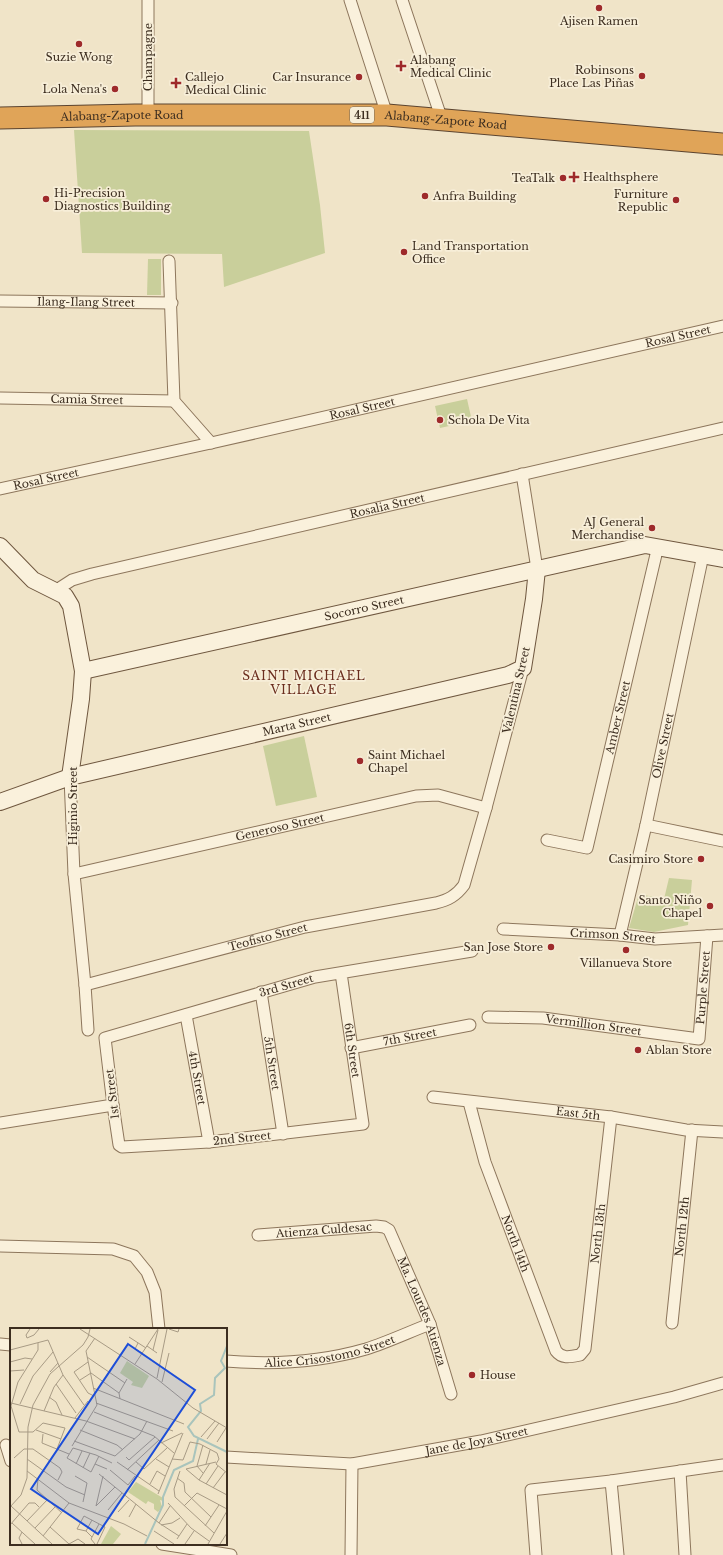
<svg xmlns="http://www.w3.org/2000/svg" width="723" height="1555" font-family="'Libre Baskerville',serif">
<rect width="100%" height="100%" fill="#f0e4c8"/>
<!-- green -->
<g fill="#c9cf9b">
<path d="M74,130L309,131L320,205L325,253L224,287L222,254L82,253Z"/>
<path d="M148,259H161V295H147Z"/>
<path d="M467,399L472,421L440,428L435,406Z"/>
<path d="M304,736L317,797L276,806L263,746Z"/>
<path d="M669,878L692,880L688,925L654,932L629,928L639,894L664,899Z"/>
</g>
<g fill="none" stroke-linecap="round" stroke-linejoin="round">
<!-- street casing -->
<g stroke="#8d765c" stroke-width="13">
<g id="street">
<path d="M350,0L387,115"/>
<path d="M402,0L442,120"/>
<path d="M148,115V0"/>
<path d="M169,261L174,401L211,443"/>
<path id="s1" d="M0,301L172,303"/>
<path id="s2" d="M0,398L174,401"/>
<path d="M522,474L537,569"/>
<path id="s3" d="M0,489L211,443L723,326"/>
<path id="s4" d="M55,591L72,580L92,574L723,428"/>
<path d="M70,777L74,874L85,985L88,1030"/>
<path d="M646,825L723,841"/>
<path id="s5" d="M547,840L587,848L658,546"/>
<path id="s6" d="M74,874L416,796L438,795L486,808"/>
<path id="s7" d="M503,929L620,935L655,939L723,935"/>
<path id="s8" d="M620,935L646,825L703,555"/>
<path id="s9" d="M341,973L363,1124L209,1142L122,1147L119,1145L113,1105L105,1038L315,977L472,951"/>
<path id="s10" d="M85,985L305,927L436,903C448,900 456,896 464,885L486,808L523,668"/>
<path id="s11" d="M261,992L283,1134"/>
<path id="s12" d="M186,1015L209,1142"/>
<path id="s13" d="M488,1017L543,1018L699,1039L707,936"/>
<path id="s14" d="M351,1048L470,1025"/>
<path id="s15" d="M433,1097L611,1117L686,1130L723,1132"/>
<path id="s16" d="M469,1102L485,1162L556,1351C562,1359 570,1357 580,1355L585,1349L611,1117"/>
<path d="M0,1123L113,1105"/>
<path id="s17" d="M258,1235L376,1226L384,1227L389,1230L430,1324L451,1394"/>
<path d="M0,1246L113,1249L134,1256L147,1272L155,1292L159,1329"/>
<path id="s18" d="M672,1323L692,1130"/>
<path d="M0,1344L11,1345"/>
<path id="s19" d="M226,1361C273,1365 321,1362 366,1349C388,1342 409,1332 430,1324"/>
<path d="M6,1445L11,1461"/>
<path id="s20" d="M226,1457L352,1464L481,1441L674,1397L723,1383"/>
<path d="M680,1471L685,1555"/>
<path d="M611,1481L618,1555"/>
<path d="M162,1544L231,1555"/>
<path d="M351,1555L352,1464"/>
<path d="M536,1555L531,1490L611,1481L723,1465"/>
</g>
</g>
<!-- secondary casing -->
<g stroke="#6f573f" stroke-width="18">
<g id="secondary">
<path d="M0,546L33,580L65,596L71,606L83,671L81,699L70,777"/>
<path id="s21" d="M83,671L645,545L723,559"/>
<path id="s22" d="M0,802L70,777L508,675L523,668L534,599L537,569"/>
</g>
</g>
<!-- highway casing -->
<g stroke="#5b4430" stroke-width="23">
<g id="highway">
<path id="s23" d="M0,118L135,115H387L723,144"/>
</g>
</g>
<!-- street -->
<use href="#street" stroke="#faf1dc" stroke-width="11"/>
<!-- secondary -->
<use href="#secondary" stroke="#faf1dc" stroke-width="16"/>
<!-- highway -->
<use href="#highway" stroke="#e0a458" stroke-width="21"/>
</g>
<!-- markers -->
<g fill="#9e2a2b" stroke="#f7eed8" stroke-width="1.5">
<circle cx="599" cy="8" r="4"/>
<circle cx="79" cy="44" r="4"/>
<path d="M399 60h4v4h4v4h-4v4h-4v-4h-4v-4h4z"/>
<circle cx="642" cy="76" r="4"/>
<circle cx="359" cy="77" r="4"/>
<path d="M174 77h4v4h4v4h-4v4h-4v-4h-4v-4h4z"/>
<circle cx="115" cy="89" r="4"/>
<path d="M572 171h4v4h4v4h-4v4h-4v-4h-4v-4h4z"/>
<circle cx="563" cy="178" r="4"/>
<circle cx="425" cy="196" r="4"/>
<circle cx="46" cy="199" r="4"/>
<circle cx="676" cy="200" r="4"/>
<circle cx="404" cy="252" r="4"/>
<circle cx="440" cy="420" r="4"/>
<circle cx="652" cy="528" r="4"/>
<circle cx="360" cy="761" r="4"/>
<circle cx="701" cy="859" r="4"/>
<circle cx="710" cy="906" r="4"/>
<circle cx="551" cy="947" r="4"/>
<circle cx="626" cy="950" r="4"/>
<circle cx="638" cy="1050" r="4"/>
<circle cx="472" cy="1375" r="4"/>
</g>
<g text-anchor="middle" stroke-width="3.5" stroke-linejoin="round" paint-order="stroke">
<!-- shield labels -->
<rect fill="#f7eed8" stroke="#756857" stroke-width="1" x="350" y="107" width="24" height="16" rx="3"/>
<g font-size="10" font-weight="bold" fill="#3d2e20">
<text x="362" y="119">411</text>
</g>
<!-- poi labels -->
<g font-size="11" fill="#3d2e20" stroke="#f7eed8" text-anchor="start">
<text x="599" y="25" text-anchor="middle">Ajisen Ramen</text>
<text x="79" y="61" text-anchor="middle">Suzie Wong</text>
<text x="410" y="64">Alabang<tspan x="410" dy="13">Medical Clinic</tspan></text>
<text x="634" y="74" text-anchor="end">Robinsons<tspan x="634" dy="13">Place Las Piñas</tspan></text>
<text x="185" y="81">Callejo<tspan x="185" dy="13">Medical Clinic</tspan></text>
<text x="351" y="81" text-anchor="end">Car Insurance</text>
<text x="107" y="93" text-anchor="end">Lola Nena's</text>
<text x="583" y="181">Healthsphere</text>
<text x="555" y="182" text-anchor="end">TeaTalk</text>
<text x="54" y="197">Hi-Precision<tspan x="54" dy="13">Diagnostics Building</tspan></text>
<text x="668" y="198" text-anchor="end">Furniture<tspan x="668" dy="13">Republic</tspan></text>
<text x="433" y="200">Anfra Building</text>
<text x="412" y="250">Land Transportation<tspan x="412" dy="13">Office</tspan></text>
<text x="448" y="424">Schola De Vita</text>
<text x="644" y="526" text-anchor="end">AJ General<tspan x="644" dy="13">Merchandise</tspan></text>
<text x="368" y="759">Saint Michael<tspan x="368" dy="13">Chapel</tspan></text>
<text x="693" y="863" text-anchor="end">Casimiro Store</text>
<text x="702" y="904" text-anchor="end">Santo Niño<tspan x="702" dy="13">Chapel</tspan></text>
<text x="543" y="951" text-anchor="end">San Jose Store</text>
<text x="626" y="967" text-anchor="middle">Villanueva Store</text>
<text x="646" y="1054">Ablan Store</text>
<text x="480" y="1379">House</text>
</g>
<!-- street labels -->
<g font-size="11" fill="#3d2e20" stroke="#f7eed8">
<text transform="translate(148 57) rotate(-90)" y="4">Champagne</text>
<text dy="4" stroke="none"><textPath href="#s23" startOffset="122">Alabang-Zapote Road</textPath></text>
<text dy="4" stroke="none"><textPath href="#s23" startOffset="446">Alabang-Zapote Road</textPath></text>
<text dy="4" stroke="none"><textPath href="#s1" startOffset="86">Ilang-Ilang Street</textPath></text>
<text dy="4" stroke="none"><textPath href="#s3" startOffset="695">Rosal Street</textPath></text>
<text dy="4" stroke="none"><textPath href="#s2" startOffset="87">Camia Street</textPath></text>
<text dy="4" stroke="none"><textPath href="#s3" startOffset="371">Rosal Street</textPath></text>
<text dy="4" stroke="none"><textPath href="#s3" startOffset="47">Rosal Street</textPath></text>
<text dy="4" stroke="none"><textPath href="#s4" startOffset="344">Rosalia Street</textPath></text>
<text dy="4" stroke="none"><textPath href="#s21" startOffset="288">Socorro Street</textPath></text>
<text transform="translate(516 690) rotate(-77)" y="4">Valentina Street</text>
<text dy="4" stroke="none"><textPath href="#s5" startOffset="175">Amber Street</textPath></text>
<text dy="4" stroke="none"><textPath href="#s22" startOffset="307">Marta Street</textPath></text>
<text dy="4" stroke="none"><textPath href="#s8" startOffset="194">Olive Street</textPath></text>
<text transform="translate(73 806) rotate(-90)" y="4">Higinio Street</text>
<text dy="4" stroke="none"><textPath href="#s6" startOffset="211">Generoso Street</textPath></text>
<text dy="4" stroke="none"><textPath href="#s7" startOffset="110">Crimson Street</textPath></text>
<text dy="4" stroke="none"><textPath href="#s10" startOffset="189">Teofisto Street</textPath></text>
<text dy="4" stroke="none"><textPath href="#s9" startOffset="695">3rd Street</textPath></text>
<text dy="4" stroke="none"><textPath href="#s13" startOffset="264">Purple Street</textPath></text>
<text dy="4" stroke="none"><textPath href="#s13" startOffset="106">Vermillion Street</textPath></text>
<text dy="4" stroke="none"><textPath href="#s14" startOffset="60">7th Street</textPath></text>
<text dy="4" stroke="none"><textPath href="#s9" startOffset="78">6th Street</textPath></text>
<text dy="4" stroke="none"><textPath href="#s11" startOffset="72">5th Street</textPath></text>
<text dy="4" stroke="none"><textPath href="#s12" startOffset="64">4th Street</textPath></text>
<text transform="translate(112 1094) rotate(-97)" y="4">1st Street</text>
<text dy="4" stroke="none"><textPath href="#s15" startOffset="146">East 5th</textPath></text>
<text transform="translate(242 1138) rotate(-6)" y="4">2nd Street</text>
<text dy="4" stroke="none"><textPath href="#s18" startOffset="97">North 12th</textPath></text>
<text dy="4" stroke="none"><textPath href="#s17" startOffset="66">Atienza Culdesac</textPath></text>
<text dy="4" stroke="none"><textPath href="#s16" startOffset="414">North 13th</textPath></text>
<text dy="4" stroke="none"><textPath href="#s16" startOffset="149">North 14th</textPath></text>
<text dy="4" stroke="none"><textPath href="#s17" startOffset="220">Ma. Lourdes Atienza</textPath></text>
<text dy="4" stroke="none"><textPath href="#s19" startOffset="105">Alice Crisostomo Street</textPath></text>
<text dy="4" stroke="none"><textPath href="#s20" startOffset="253">Jane de Joya Street</textPath></text>
</g>
<!-- neighbourhood labels -->
<g font-size="12" letter-spacing="1" fill="#6b2e1e" stroke="#f7eed8">
<text x="304" y="680">SAINT MICHAEL<tspan x="304" dy="14">VILLAGE</tspan></text>
</g>
</g>
<!-- overview -->
<g transform="translate(10 1328)">
<rect width="217" height="217" fill="#f0e4c8"/>
<path d="M117,33L139,48L132,60L121,57L123,54L110,45ZM126,154L153,170V173L150,172L152,179L148,184L144,181V176L138,173L136,176L118,164ZM101,198L111,206L103,216H91Z" fill="#c9cf9b"/>
<path fill="none" stroke="#a9c4bc" stroke-width="2" d="M217,18L211,33L215,40L205,50L204,67L190,76L191,83L178,99L184,108L217,124M135,216L153,177V169L164,142L183,133L188,111"/>
<path fill="none" stroke="#a89b85" stroke-width="1" d="M20,1L16,7L17,10L24,7L29,1M70,1L147,51L183,80L217,100M159,1L168,4L169,1M119,9L136,20M28,15V22L8,54L1,78L9,104H23L33,95L55,100L47,121M128,15L125,21L132,25M137,18L147,25M0,22L38,12L53,47L74,77M143,22L148,2M77,29L115,55M0,34L15,30L22,31M78,34L64,44L78,65L84,68M125,36L148,1M0,43L14,42M40,44L48,35M147,50L157,1M70,52L81,45L109,65M152,54L159,25M46,56L66,85M83,60L174,96M39,69L46,74L52,87M110,71L109,65L117,51M1,75L76,93L125,111M86,75L163,103M10,76L23,48L43,24M34,83L44,59L53,47M84,84L144,108L164,125M65,90L78,73M26,102L51,111M70,102L107,117L113,122M33,106L32,115L59,126M191,109L205,93M197,111L209,95M64,113L105,128L130,106L137,93M180,114L190,116L207,125L209,131L206,136L217,145M207,114L216,100M151,115L172,105M62,118L87,77L76,23L85,10M89,128L81,144L57,130L63,120L86,127L102,135M116,129L119,132L145,109M4,130L14,121H23L50,140L52,144L48,152M17,131L56,159L75,167M146,131L159,139M162,131L173,132L180,114M107,134L149,163M126,134L134,141L157,120M66,136L72,123M85,136L97,141M196,136L200,122M73,140L80,125M176,141L189,152L217,167M176,141L206,134M100,142L118,157L125,148M117,142L149,112M17,143L59,175L114,196L137,208M170,143L164,161L165,169L204,205M193,145L187,138L193,117M89,146L149,195L169,208M65,148L77,155L73,174M93,148L86,178L105,159M167,150L174,155L175,164L201,189M28,151L27,162L52,185M189,152L200,135M140,156L147,143L155,148M196,156L208,138M203,160L215,144M148,166L173,105M158,175L181,200L199,213M1,178L42,216M174,178L187,165L217,181M0,179L11,167L17,150L18,99L23,77L40,46L73,17L78,9L80,1M98,182L112,165M108,184L119,172M119,189L126,176M17,193L38,171M2,195L25,216M149,195L160,178M0,197L19,175H25L29,179M151,197L162,195L170,190M195,198L209,177M40,199L59,216M25,200L45,179M76,203L82,192M144,203L164,216M12,204L9,210L12,216M33,208L59,175M82,209L76,203L67,201L74,188L95,199L87,216M167,211L177,196M59,216L68,211L75,216M85,216L81,211L89,196M175,216L184,203M198,216L217,183M210,216L217,205"/>
<path fill="#1d4ed8" fill-opacity="0.15" stroke="#1d4ed8" stroke-width="2" d="M118,16L185,62L88,206L21,161Z"/>
<rect width="217" height="217" fill="none" stroke="#3d2e20" stroke-width="2"/>
</g>
</svg>
